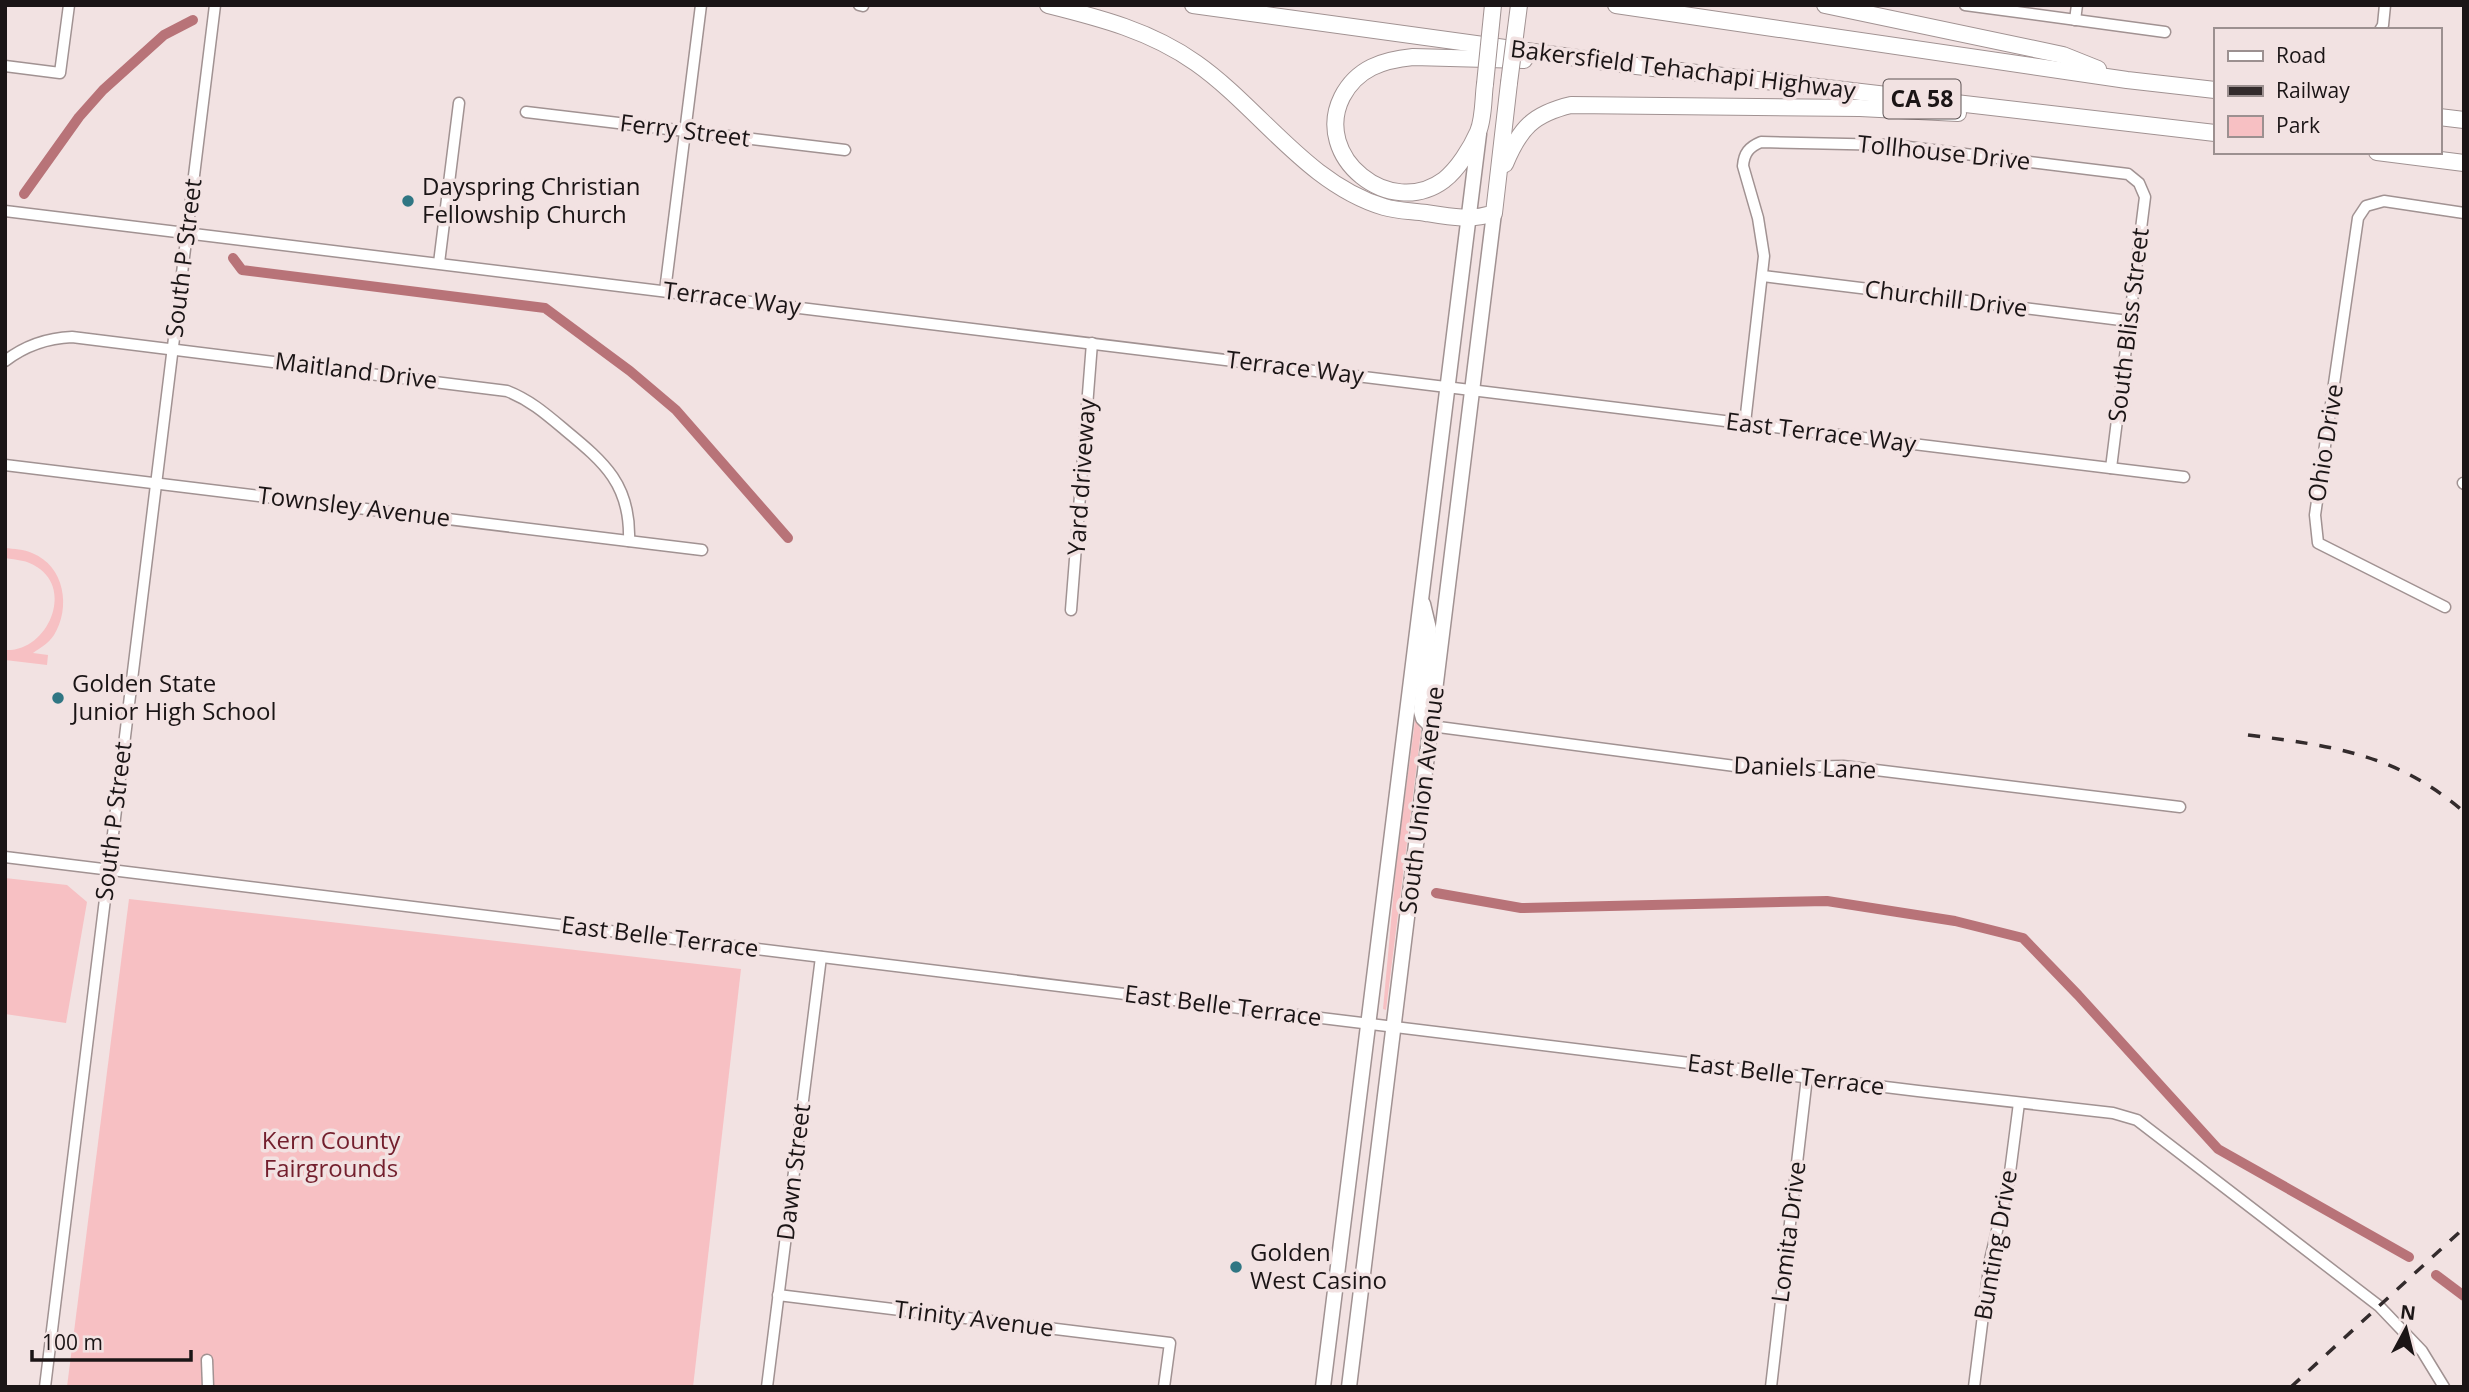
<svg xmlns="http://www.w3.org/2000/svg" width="2469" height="1392" font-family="'Open Sans',sans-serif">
<rect width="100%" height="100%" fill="#f2e2e2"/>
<!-- green -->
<g fill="#f7c0c3">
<path d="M5,548C14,549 24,549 32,553C65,566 71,608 54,635C49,643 40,648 33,653L48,655L47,665L5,660V650C46,653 75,591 37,567C27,560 17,560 5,558Z"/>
<path d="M1418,699L1417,719L1421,731L1386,1010L1383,1009L1397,856Z"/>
<path d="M5,878L67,885L87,902L66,1023L5,1014Z"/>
<path d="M129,899L741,969L693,1387H67Z"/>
</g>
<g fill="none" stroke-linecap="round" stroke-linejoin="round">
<!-- canal -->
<g stroke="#b87378" stroke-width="10">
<path d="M24,194L79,117L103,90L164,35L193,20"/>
<path d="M233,258L242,270L545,308L630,371L676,410L788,538"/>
<path d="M1436,893L1521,908L1827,901L1955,921L2023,938L2078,995L2218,1149L2409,1257"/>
<path d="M2436,1275L2464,1296"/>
</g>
<!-- minor casing -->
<g stroke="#a19292" stroke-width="13">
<g id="minor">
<path d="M859,5L863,6"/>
<path d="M1965,5L2165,32"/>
<path d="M2075,20L2077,5"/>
<path d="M2380,30L2383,25L2385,5"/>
<path d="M5,66L60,73L69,5"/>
<path d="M526,112L845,150"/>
<path d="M5,211L2184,477"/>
<path d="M439,263L459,103"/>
<path d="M1763,276L2129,321"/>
<path d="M665,291L701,5"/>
<path d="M5,361C26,345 47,338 72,337L507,391C530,400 546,414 565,430C605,463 631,485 629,541"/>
<path d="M1745,423L1764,256L1758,218L1743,166C1744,153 1749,147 1761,142L1892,145L2128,174L2139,183L2145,197L2111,468"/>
<path d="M5,465L702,550"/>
<path d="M2463,483L2464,484"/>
<path d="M2445,607L2318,543L2315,515L2358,218L2366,206L2384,201L2464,213"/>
<path d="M1071,610L1092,343"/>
<path d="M1431,726L1750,768L1843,766L2180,807"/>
<path d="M5,857L1918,1091L2113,1113L2137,1120L2379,1306L2422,1351L2444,1387"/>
<path d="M778,1295L1170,1343L1164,1387"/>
<path d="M207,1360L208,1387"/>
<path d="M45,1387L215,5"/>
<path d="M767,1387L821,957"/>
<path d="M1771,1387L1807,1077"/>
<path d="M1974,1387L1990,1260L2009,1180L2019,1103"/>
</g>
</g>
<!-- major casing -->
<g stroke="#a19292" stroke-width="17">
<g id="major">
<path d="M1423,604L1429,629L1421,711L1423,718L1431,726"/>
<path d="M1323,1387L1479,134"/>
<path d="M1349,1387L1494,213"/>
</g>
</g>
<!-- highway casing -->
<g stroke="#a19292" stroke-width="18">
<g id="highway">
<path d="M1048,5C1100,18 1151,31 1196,63C1260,108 1307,184 1384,207C1397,211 1413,211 1426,213C1450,217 1471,221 1494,213L1509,83"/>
<path d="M1193,5L1628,65L2215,133"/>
<path d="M1616,5L2127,80L2215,90"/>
<path d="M1825,5L2063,55L2098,69"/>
<path d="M1485,84C1483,98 1484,118 1478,132C1471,148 1458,169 1444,180C1390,220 1312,157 1342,97C1357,68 1383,60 1413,57L1524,60"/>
<path d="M2439,117L2464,120"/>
<path d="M2377,152L2464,163"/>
<path d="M1505,164C1520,128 1533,114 1571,105L1860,108L1958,113"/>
</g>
</g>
<!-- minor -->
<use href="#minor" stroke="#fff" stroke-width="10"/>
<!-- major -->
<use href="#major" stroke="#fff" stroke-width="14"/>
<!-- highway -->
<use href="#highway" stroke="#fff" stroke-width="16"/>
<!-- rail -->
<g stroke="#332b2c" stroke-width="3.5" stroke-dasharray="12 12" stroke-linecap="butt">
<path d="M2248,735C2333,746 2397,754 2464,812"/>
<path d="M2291,1387L2464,1228"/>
</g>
<!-- highway-bridge casing -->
<g stroke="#a19292" stroke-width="18" stroke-linecap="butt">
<g id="highway-bridge">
<path d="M1509,83L1519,5"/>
<path d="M1485,84L1493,5"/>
</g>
</g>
<!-- highway-bridge -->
<use href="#highway-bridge" stroke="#fff" stroke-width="16"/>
</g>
<!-- markers -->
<g fill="#307683" stroke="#f2e2e2" stroke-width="2.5">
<circle cx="408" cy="201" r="7"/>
<circle cx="58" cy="698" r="7"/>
<circle cx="1236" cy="1267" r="7"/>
</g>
<g text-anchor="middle" stroke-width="7" stroke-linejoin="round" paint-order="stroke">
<!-- shield labels -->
<rect fill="#f2e2e2" stroke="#5c5253" stroke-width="2" x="1883.5" y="79.5" width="77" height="39" rx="5"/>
<g font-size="23" font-weight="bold" fill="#1b1516">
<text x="1922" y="107">CA 58</text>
</g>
<!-- street labels -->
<g font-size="24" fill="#1b1516" stroke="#f2e2e2">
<text transform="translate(1683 70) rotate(7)" y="8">Bakersfield Tehachapi Highway</text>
<text transform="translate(685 131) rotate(7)" y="8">Ferry Street</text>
<text transform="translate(1944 153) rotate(6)" y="8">Tollhouse Drive</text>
<text transform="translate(184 258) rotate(-83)" y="8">South P Street</text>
<text transform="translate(732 299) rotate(7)" y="8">Terrace Way</text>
<text transform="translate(1946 299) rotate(7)" y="8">Churchill Drive</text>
<text transform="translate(2129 325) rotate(-83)" y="8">South Bliss Street</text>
<text transform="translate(1295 368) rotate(7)" y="8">Terrace Way</text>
<text transform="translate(356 371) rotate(7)" y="8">Maitland Drive</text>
<text transform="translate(1821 433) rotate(7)" y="8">East Terrace Way</text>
<text transform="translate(2326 443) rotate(-81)" y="8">Ohio Drive</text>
<text transform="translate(1082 477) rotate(-86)" y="8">Yard driveway</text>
<text transform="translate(354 507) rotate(7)" y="8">Townsley Avenue</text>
<text transform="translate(1805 768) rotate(2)" y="8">Daniels Lane</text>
<text transform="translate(1422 800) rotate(-83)" y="8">South Union Avenue</text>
<text transform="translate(114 821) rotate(-83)" y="8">South P Street</text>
<text transform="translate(660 937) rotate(7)" y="8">East Belle Terrace</text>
<text transform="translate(1223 1006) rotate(7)" y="8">East Belle Terrace</text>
<text transform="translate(1786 1075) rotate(7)" y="8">East Belle Terrace</text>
<text transform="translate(794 1172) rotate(-83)" y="8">Dawn Street</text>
<text transform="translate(1789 1232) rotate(-83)" y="8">Lomita Drive</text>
<text transform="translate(1996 1245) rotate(-80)" y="8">Bunting Drive</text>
<text transform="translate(974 1319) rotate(7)" y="8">Trinity Avenue</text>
</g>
<!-- poi labels -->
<g font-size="24" fill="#1b1516" stroke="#f2e2e2" text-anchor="start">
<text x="422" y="195">Dayspring Christian<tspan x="422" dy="28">Fellowship Church</tspan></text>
<text x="72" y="692">Golden State<tspan x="72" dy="28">Junior High School</tspan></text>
<text x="1250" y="1261">Golden<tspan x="1250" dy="28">West Casino</tspan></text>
</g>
<!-- park labels -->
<g font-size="24" fill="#731f2d" stroke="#f2e2e2">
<text x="331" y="1149">Kern County<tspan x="331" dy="28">Fairgrounds</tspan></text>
</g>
</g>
<!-- border -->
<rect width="2469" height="1392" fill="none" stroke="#1b1516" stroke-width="14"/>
<!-- legend -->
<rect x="2214" y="28" width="228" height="126" fill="#f2e2e2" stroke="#9c9090" stroke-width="2"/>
<rect x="2228" y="51" width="35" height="10" fill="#ffffff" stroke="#9c9090" stroke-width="2"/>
<text x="2276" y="63" font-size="21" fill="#1b1516">Road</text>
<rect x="2228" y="86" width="35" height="10" fill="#332b2c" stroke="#9c9090" stroke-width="2"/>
<text x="2276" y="98" font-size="21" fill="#1b1516">Railway</text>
<rect x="2228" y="116" width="35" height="21" fill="#f7c0c3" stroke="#9c9090" stroke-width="2"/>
<text x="2276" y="133" font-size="21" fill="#1b1516">Park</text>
<!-- north arrow -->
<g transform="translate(2406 1329) rotate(7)" stroke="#f2e2e2" stroke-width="5" paint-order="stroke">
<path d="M0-5L12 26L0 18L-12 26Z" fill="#1b1516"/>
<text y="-10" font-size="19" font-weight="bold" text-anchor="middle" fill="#1b1516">N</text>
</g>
<!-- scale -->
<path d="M32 1350v10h159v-10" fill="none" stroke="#1b1516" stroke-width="3.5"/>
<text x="42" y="1350" font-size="21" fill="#1b1516" stroke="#f2e2e2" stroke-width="5" paint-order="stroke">100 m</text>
</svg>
